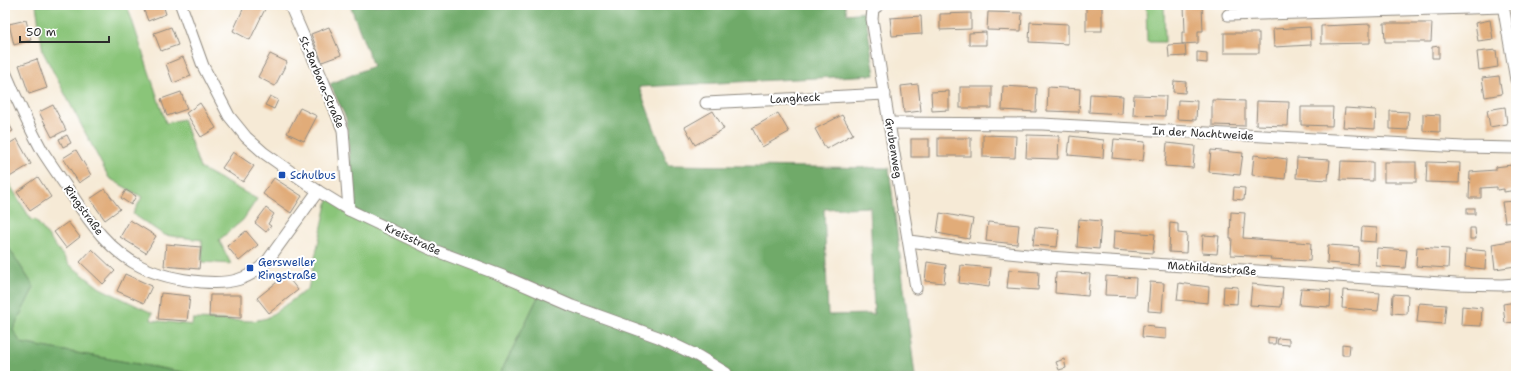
<svg xmlns="http://www.w3.org/2000/svg" width="1521" height="381" font-family="'Shantell Sans',sans-serif">
<rect width="100%" height="100%" fill="#fff"/>
<filter id="ink" filterUnits="userSpaceOnUse"><feTurbulence type="fractalNoise" baseFrequency=".025" numOctaves="2"/><feDisplacementMap in="SourceGraphic" scale="8" xChannelSelector="R" yChannelSelector="G"/><feConvolveMatrix kernelMatrix="1 2 1 2 8 2 1 2 1" color-interpolation-filters="sRGB"/></filter>
<filter id="wash" filterUnits="userSpaceOnUse"><feTurbulence type="fractalNoise" baseFrequency=".012" numOctaves="4" result="noise"/><feDisplacementMap in="SourceGraphic" scale="16" xChannelSelector="R" yChannelSelector="G"/><feGaussianBlur stdDeviation="0.9" result="paint"/><feColorMatrix in="noise" values="0 0 0 0 0 0 0 0 0 0 0 0 0 0 0 0 0 1.4 0 .05"/><feComposite in="paint" operator="in"/></filter>
<g filter="url(#wash)">
<rect width="100%" height="100%" fill="#f6ead6"/>
<!-- green -->
<g fill="#8ac579" stroke="#5a7852">
<path d="M36,5H127L166,123L183,119L200,168L257,199L243,220L219,240L231,264L202,262V240L164,235L133,214L142,197L109,178L43,52Z"/>
<path d="M1146,5H1164L1165,42H1147Z"/>
<path d="M5,177L32,221L35,219L70,265L100,288L152,313L151,320L192,325L193,319L253,321L267,318L308,289L329,195L542,289L499,376H204L21,343L12,330L34,287L5,242Z"/>
</g>
<!-- forest -->
<g fill="#6faa69" stroke="#4d6a4a" fill-rule="evenodd">
<path d="M350,5H845L847,14L865,12L875,75L639,87L668,165L889,168L915,376H499L542,289L433,246L354,209L346,118L330,84L373,66ZM870,207L874,314L828,315L824,209Z"/>
<path d="M5,242L34,287L13,330L21,343L204,376H5Z"/>
</g>
<g id="blocks">
<!-- building -->
<g fill="#e1ac79">
<path d="M142,5H163L166,14L148,21Z"/>
<path d="M245,5H267L250,40L233,31Z"/>
<path d="M299,5H315L301,10Z"/>
<rect x="1086" y="5" width="16" height="26"/>
<path d="M1184,5H1202L1203,31H1198V43L1182,44V32H1185Z"/>
<path d="M988,12L1022,13L1021,31L987,30Z"/>
<path d="M971,13V29L940,30V14Z"/>
<path d="M921,16L922,34L892,36L890,18Z"/>
<path d="M26,20L31,40L14,45L9,24Z"/>
<path d="M1490,20L1493,39L1478,41L1475,23Z"/>
<path d="M1030,22L1068,24V44L1029,42Z"/>
<path d="M1384,23H1432L1431,42H1385Z"/>
<path d="M1370,24V43L1321,44V26Z"/>
<path d="M171,27L178,45L161,51L154,33Z"/>
<path d="M329,27L341,55L322,62L311,34Z"/>
<path d="M1310,27L1311,45L1274,47L1273,29Z"/>
<path d="M986,32V45H969V33Z"/>
<rect x="1224" y="33" width="35" height="20"/>
<path d="M1185,44L1186,56L1169,57L1168,45Z"/>
<path d="M1439,46V58H1432V47Z"/>
<path d="M1496,50L1498,67L1479,70L1477,52Z"/>
<path d="M1197,52L1207,53V63L1197,62Z"/>
<path d="M270,54L287,62L275,86L258,77Z"/>
<path d="M183,57L191,76L173,83L166,64Z"/>
<path d="M37,59L47,88L29,94L19,65Z"/>
<path d="M1499,76L1502,94L1485,97L1482,78Z"/>
<path d="M1174,81L1186,82L1185,93L1173,92Z"/>
<path d="M918,84L921,111L904,113L901,86Z"/>
<path d="M1003,86L1037,88L1036,112L1002,110Z"/>
<rect x="960" y="87" width="32" height="21"/>
<path d="M1048,87L1080,89L1079,112L1047,111Z"/>
<path d="M949,91V110L932,111L931,92Z"/>
<path d="M181,92L187,109L167,116L161,99Z"/>
<path d="M1090,94L1123,96L1122,114L1089,112Z"/>
<path d="M1134,95L1166,96L1165,116L1133,115Z"/>
<path d="M270,96L278,100L274,109L265,105Z"/>
<path d="M1178,100L1197,101L1196,120L1177,119Z"/>
<path d="M1212,100L1245,101V126L1212,125Z"/>
<path d="M1257,101L1289,102L1288,126L1256,125Z"/>
<path d="M200,103L216,128L201,137L186,113Z"/>
<path d="M53,105L66,130L52,137L39,112Z"/>
<path d="M1301,107H1333L1332,126L1301,125Z"/>
<path d="M1505,107L1507,124L1490,127L1487,110Z"/>
<path d="M300,108L317,116L304,141L287,133Z"/>
<path d="M1345,108L1376,110L1375,129L1343,127Z"/>
<path d="M713,111L724,129L695,145L685,127Z"/>
<path d="M1390,111L1409,112L1408,130L1390,129Z"/>
<path d="M778,113L789,132L762,147L752,128Z"/>
<path d="M1423,114L1440,115V132L1423,131Z"/>
<path d="M842,115L853,134L826,149L815,129Z"/>
<path d="M5,117L13,131L5,135Z"/>
<path d="M67,135L71,143L63,147L59,139Z"/>
<path d="M983,135L1016,136L1015,158L983,157Z"/>
<path d="M1027,135L1059,136L1058,159L1026,158Z"/>
<path d="M1070,136L1104,140L1103,158L1068,155Z"/>
<rect x="938" y="138" width="33" height="18"/>
<path d="M17,139L31,164L8,178L5,172V146Z"/>
<rect x="911" y="139" width="18" height="18"/>
<path d="M1114,139L1145,142L1143,161L1112,158Z"/>
<path d="M1167,143L1195,146L1193,168L1165,166Z"/>
<path d="M76,150L91,175L79,183L63,158Z"/>
<path d="M1211,150L1243,153L1240,175L1209,172Z"/>
<path d="M233,152L254,166L243,182L222,168Z"/>
<path d="M1254,155L1287,159L1285,179L1252,175Z"/>
<path d="M1297,158L1330,160L1328,180L1296,178Z"/>
<path d="M1341,161L1373,162V181L1340,180Z"/>
<rect x="1384" y="162" width="32" height="20"/>
<path d="M1427,162L1460,163L1459,183L1426,182Z"/>
<path d="M1512,165L1516,190L1504,192V189L1497,190V187L1481,188V198H1469L1470,172L1495,170V167Z"/>
<path d="M38,177L51,197L30,211L17,192Z"/>
<path d="M274,178L302,196L291,213L263,194Z"/>
<path d="M1234,187L1245,188L1244,200L1233,199Z"/>
<path d="M105,189L120,209L105,220L90,199Z"/>
<path d="M126,190L136,196L131,205L121,198Z"/>
<path d="M1516,201V221L1505,222L1502,202Z"/>
<path d="M266,208L274,214L268,224L271,226L266,232L255,223Z"/>
<rect x="1467" y="208" width="8" height="6"/>
<path d="M1231,212L1245,213L1243,238L1311,243L1310,261L1270,259L1271,257L1231,255L1232,238H1230Z"/>
<path d="M940,213L973,219L969,239L937,233Z"/>
<path d="M1079,219L1101,221L1099,249L1077,247Z"/>
<path d="M130,220L156,236L146,253L120,237Z"/>
<path d="M68,222L80,237L66,248L54,232Z"/>
<path d="M988,222L1019,225L1017,244L986,241Z"/>
<path d="M1170,223L1178,224V233L1187,234L1186,253L1169,252Z"/>
<path d="M1035,227L1059,229L1057,247L1033,245Z"/>
<path d="M1362,227L1377,228L1376,242L1361,241Z"/>
<path d="M1470,228H1475L1476,239H1470Z"/>
<path d="M246,231L258,245L239,261L227,246Z"/>
<path d="M1114,231L1155,234L1153,253L1113,250Z"/>
<path d="M1203,235L1219,236L1217,254L1202,253Z"/>
<path d="M1516,240V266L1495,269L1492,244Z"/>
<path d="M166,244L201,247L199,269L164,266Z"/>
<path d="M1328,245L1359,247L1358,265L1327,263Z"/>
<path d="M1417,247L1449,249L1448,268L1416,266Z"/>
<path d="M1377,248L1407,250L1405,268L1376,266Z"/>
<path d="M92,249L115,271L103,284L80,262Z"/>
<path d="M1466,249L1486,251L1485,269L1465,267Z"/>
<path d="M927,262L946,265L944,283L925,281Z"/>
<path d="M961,265L991,268L989,287L959,283Z"/>
<path d="M1009,270L1039,272L1038,290L1007,288Z"/>
<path d="M1056,272L1090,274L1088,296L1055,293Z"/>
<path d="M125,274L152,286L144,303L117,291Z"/>
<path d="M286,275L298,290L269,313L257,298Z"/>
<path d="M1106,276L1136,278L1135,296L1105,295Z"/>
<path d="M1150,282L1164,283L1162,312L1148,311Z"/>
<path d="M1179,283L1209,287L1208,303L1177,300Z"/>
<path d="M1252,284L1283,287L1281,307L1250,305Z"/>
<path d="M1224,286L1238,287L1237,304L1223,303Z"/>
<path d="M1301,288L1331,290L1330,307L1299,305Z"/>
<path d="M1343,290L1380,293L1378,311L1342,308Z"/>
<path d="M161,293L190,296L187,321L158,319Z"/>
<path d="M1393,294L1408,295L1407,314L1392,313Z"/>
<path d="M210,295H241V318L209,317Z"/>
<path d="M1516,302V322L1505,323L1503,304Z"/>
<path d="M1419,303L1446,305L1444,324L1417,322Z"/>
<path d="M1462,306L1482,308L1481,326L1461,325Z"/>
<path d="M1143,325L1154,326L1153,328L1166,329V339L1142,337Z"/>
<path d="M1268,337L1276,338L1275,344H1268Z"/>
<path d="M1278,338L1289,339V345L1277,344Z"/>
<path d="M1342,344L1350,345L1349,355H1342Z"/>
<path d="M1064,359L1066,368L1059,370L1056,362Z"/>
</g>
</g>
</g>
<g filter="url(#ink)">
<use href="#blocks" fill-opacity="0" stroke="#908a80" stroke-width="1"/>
<g fill="none" stroke-linecap="round" stroke-linejoin="round">
<!-- minor casing -->
<g stroke="#908a80" stroke-width="13">
<g id="minor">
<path d="M181,5L203,66L229,116L246,137L264,153L318,191L349,210L431,249L503,276L572,306L658,337L698,356L726,373L727,376"/>
<path d="M290,5L324,83L343,130L349,210"/>
<path d="M879,5L873,9L872,19L916,288"/>
<path d="M1503,5L1516,80"/>
<path d="M1228,15L1504,7"/>
<path d="M5,72C17,99 28,126 43,152C52,166 62,180 72,195C90,223 110,251 140,266C159,276 181,280 202,282C229,284 249,281 268,260L318,191"/>
<path d="M706,103L885,94"/>
<path d="M889,123L1042,124L1463,147L1516,148"/>
<path d="M909,241L970,249L1048,257L1456,284L1502,285L1516,284"/>
</g>
</g>
<!-- minor -->
<use href="#minor" stroke="#fff" stroke-width="11"/>
</g>
</g>
<!-- markers -->
<g fill="#1a4fb4" stroke="#fff" stroke-width="1.5">
<rect x="278" y="171" width="8" height="8" rx="2"/>
<rect x="246" y="264" width="8" height="8" rx="2"/>
</g>
<g text-anchor="middle" stroke-width="4" stroke-linejoin="round" paint-order="stroke">
<!-- street labels -->
<g font-size="11" fill="#2b2b2b" stroke="#fff">
<text transform="translate(322 82) rotate(67)" y="4">St.-Barbara-Straße</text>
<text transform="translate(795 98) rotate(-3)" y="4">Langheck</text>
<text transform="translate(1203 133) rotate(3)" y="4">In der Nachtweide</text>
<text transform="translate(894 148) rotate(81)" y="4">Grubenweg</text>
<text transform="translate(84 210) rotate(54)" y="4">Ringstraße</text>
<text transform="translate(413 239) rotate(25)" y="4">Kreisstraße</text>
<text transform="translate(1212 268) rotate(4)" y="4">Mathildenstraße</text>
</g>
<!-- transit labels -->
<g font-size="11" fill="#164399" stroke="#fff" text-anchor="start">
<text x="290" y="179">Schulbus</text>
<text x="258" y="266">Gersweiler<tspan x="258" dy="13">Ringstraße</tspan></text>
</g>
</g>
<!-- margin -->
<rect width="1521" height="381" fill="none" stroke="#fff" stroke-width="20"/>
<!-- scale -->
<path d="M20 36v6h89v-6" fill="none" stroke="#2b2b2b" stroke-width="2"/>
<text x="26" y="36" font-size="12" fill="#2b2b2b" stroke="#ffffff" stroke-width="3" paint-order="stroke">50 m</text>
</svg>
